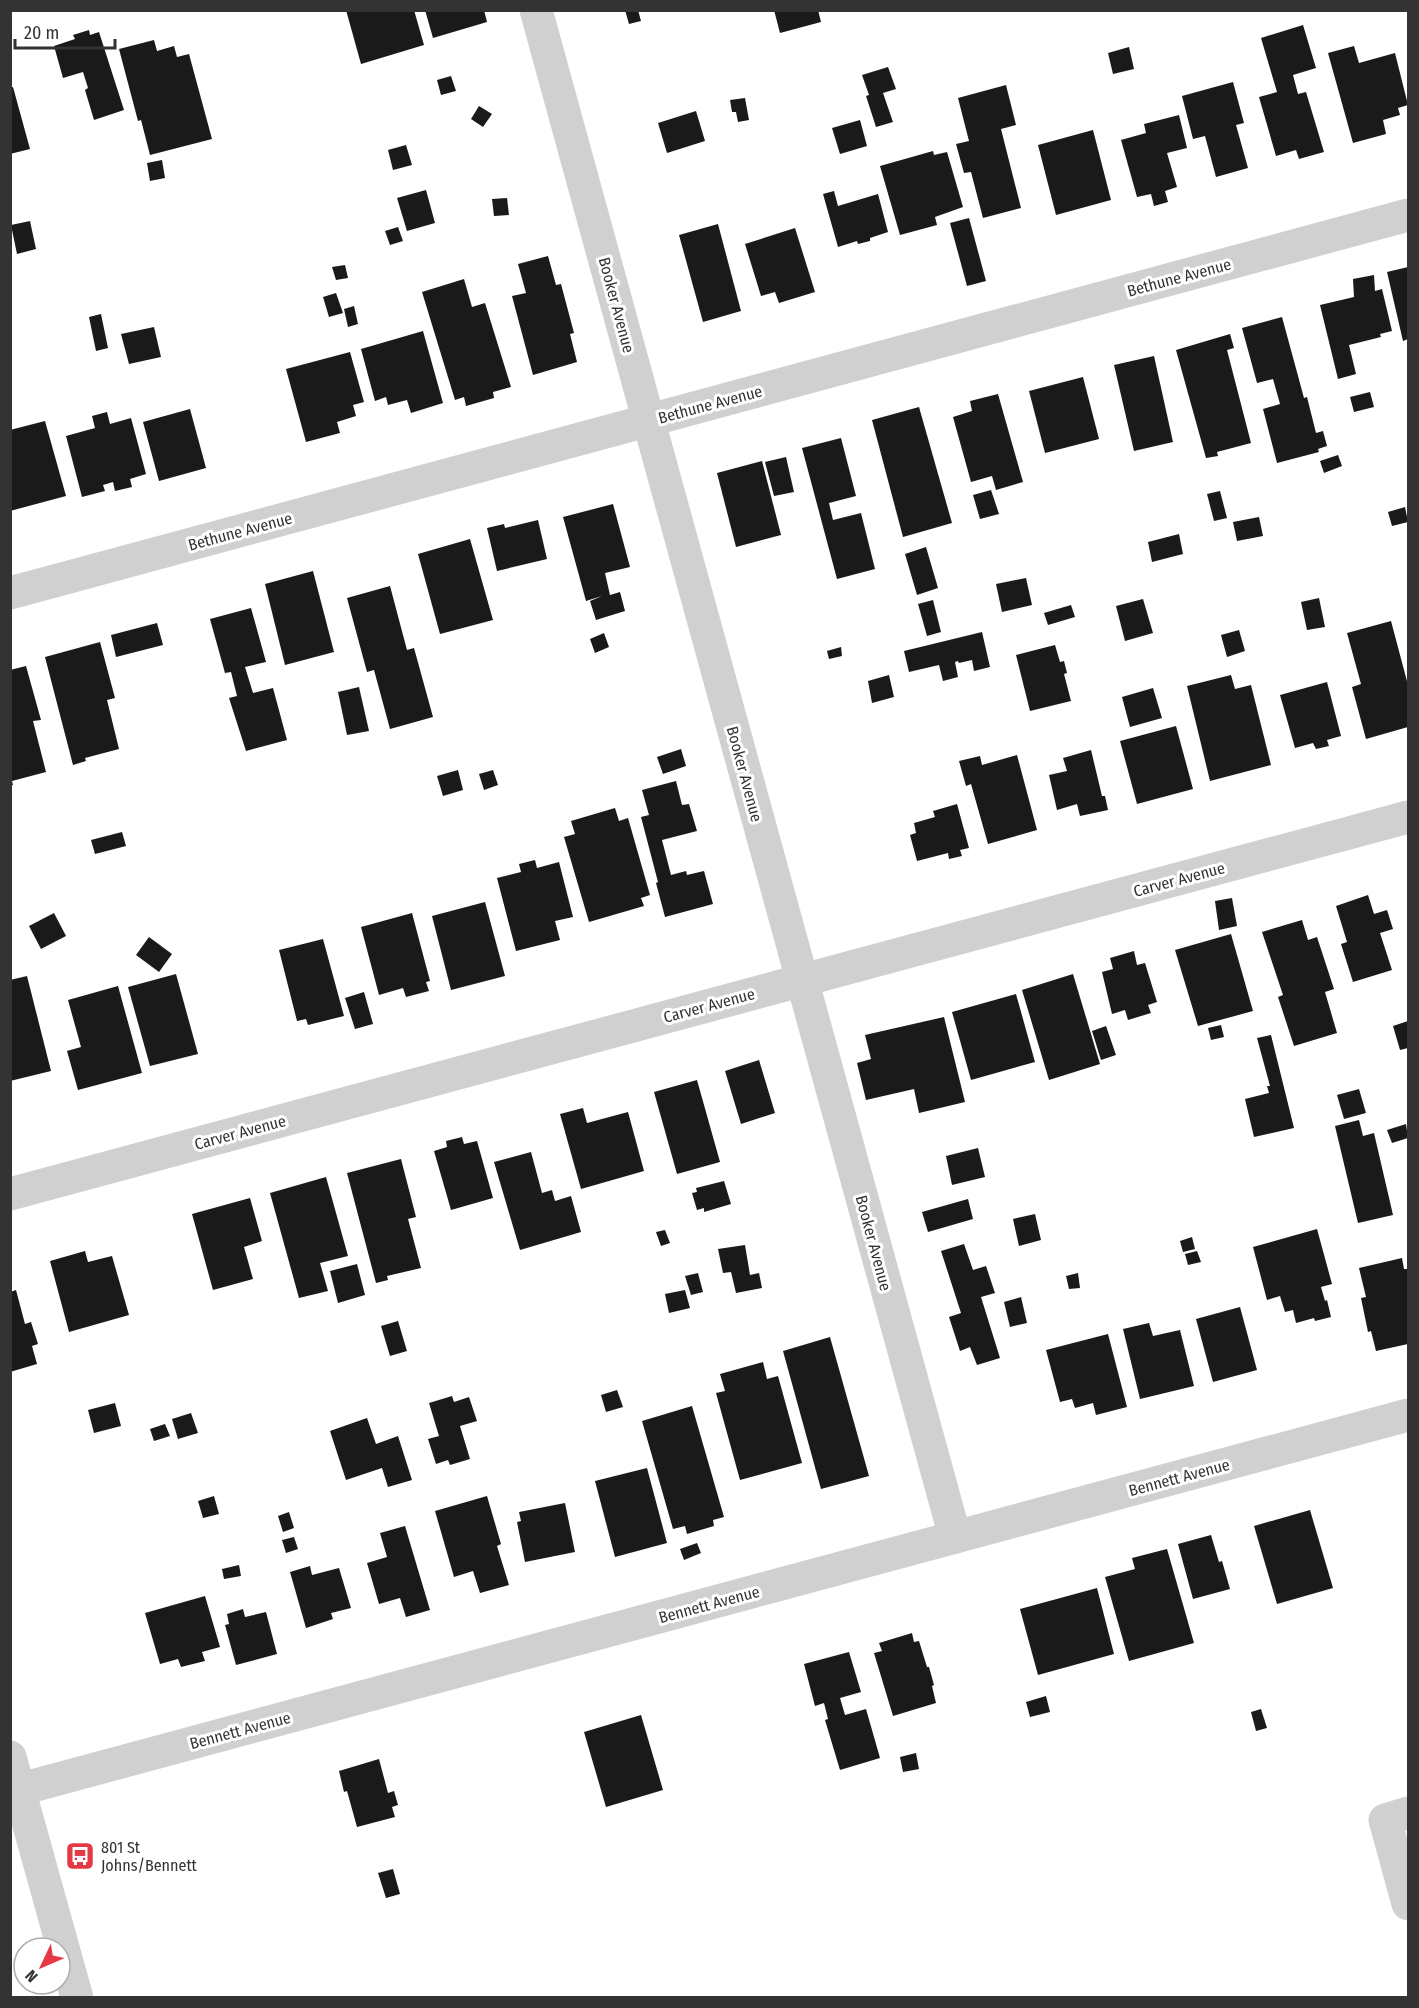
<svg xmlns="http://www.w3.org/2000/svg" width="1419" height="2008" font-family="'Fira Sans Condensed',sans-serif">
<rect width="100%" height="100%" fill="#fff"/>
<!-- building -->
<g fill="#1a1a1a">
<path d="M346,10H414L424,45L361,64Z"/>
<path d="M425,10H484L487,22L433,38Z"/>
<path d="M625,10H638L641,21L629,24Z"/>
<path d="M774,10H818L821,22L780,33Z"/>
<path d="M1303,25L1316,68L1293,75L1298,94L1306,92L1324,152L1299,159L1296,150L1276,156L1259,97L1277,92L1261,38Z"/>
<path d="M89,30L90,35L99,32L124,110L94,120L85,90L88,88L83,72L63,78L54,46L75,39L73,35Z"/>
<path d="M154,40L157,51L174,46L177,57L189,54L212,139L150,155L141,120L138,121L119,49Z"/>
<path d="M1354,46L1359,63L1395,53L1408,105L1398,108L1400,115L1383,120L1386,134L1353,143L1328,53Z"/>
<path d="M1129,47L1134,69L1113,74L1108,53Z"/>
<path d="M888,67L896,89L883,93L893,122L876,127L866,96L869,95L862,75Z"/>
<path d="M451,76L456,91L441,95L437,80Z"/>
<path d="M1233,82L1244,123L1236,125L1248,168L1216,177L1205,136L1193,139L1182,96Z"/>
<path d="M1006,85L1016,125L1001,129L1021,208L983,218L971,172L964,173L956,144L969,141L958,98Z"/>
<path d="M13,87L30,149L10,154V88Z"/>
<path d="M745,98L749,120L738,122L736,112H732L730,100Z"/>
<path d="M479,106L492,114L483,127L471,119Z"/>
<path d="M696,111L705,141L667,153L658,123Z"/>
<path d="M1179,115L1187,148L1167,153L1177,187L1165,191L1168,202L1154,206L1151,194L1137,197L1121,140L1146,133L1144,124Z"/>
<path d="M860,120L867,146L840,154L832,128Z"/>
<path d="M1093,130L1111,200L1056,215L1038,145Z"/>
<path d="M406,145L412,165L393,170L388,150Z"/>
<path d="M933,151L934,155L947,152L963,207L935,217L937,225L900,235L880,166Z"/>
<path d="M162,160L165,178L150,181L147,163Z"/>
<path d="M426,190L435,223L407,231L397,198Z"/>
<path d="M834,191L838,206L878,194L888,232L870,238V241L858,244L857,241L838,247L823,194Z"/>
<path d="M507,198L509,215L494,216L492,199Z"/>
<path d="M969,218L986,281L967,286L950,223Z"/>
<path d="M30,221L36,249L17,254L11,225Z"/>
<path d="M718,224L741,311L703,322L679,235Z"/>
<path d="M398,227L403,241L390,245L385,231Z"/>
<path d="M795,228L815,292L779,303L775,292L761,296L745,244Z"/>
<path d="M548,256L556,285L561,284L574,333L570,334L577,362L533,375L512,296L526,293L518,264Z"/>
<path d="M345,265L348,278L336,280L332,267Z"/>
<path d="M1408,267V339L1403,341L1387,272Z"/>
<path d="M1374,275L1375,291L1382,289L1392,331L1380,334L1381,337L1349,345L1356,374L1338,379L1320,305L1354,297L1353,279Z"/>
<path d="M464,279L472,307L485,303L511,387L493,392L494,398L466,406L464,397L455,400L422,292Z"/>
<path d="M336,293L343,313L329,317L323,297Z"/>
<path d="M354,306L358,324L348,327L344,309Z"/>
<path d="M101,314L108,348L96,351L89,317Z"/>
<path d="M1282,317L1304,398L1307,397L1316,433L1323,431L1327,446L1318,449L1319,452L1277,463L1263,409L1280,404L1273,379L1257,383L1242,328Z"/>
<path d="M154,327L161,357L129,364L121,334Z"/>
<path d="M423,331L443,403L411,413L407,400L388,405L386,397L375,401L361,349Z"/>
<path d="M1230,334L1234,348L1227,350L1251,443L1217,452L1218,456L1206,458L1176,350Z"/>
<path d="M350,352L364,402L353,405L356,416L337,422L340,433L306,442L286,369Z"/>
<path d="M1154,356L1173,442L1134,451L1114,365Z"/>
<path d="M1083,377L1099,439L1045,453L1029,391Z"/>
<path d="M1370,392L1374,407L1354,412L1350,397Z"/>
<path d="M998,394L1023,482L996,490L992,476L971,482L953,417L972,411L970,401Z"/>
<path d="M919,407L952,523L903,537L872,420Z"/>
<path d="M190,409L206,468L159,481L143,422Z"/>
<path d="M107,412L110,424L131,418L146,474L130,479L132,487L115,491L113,482L103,485L105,491L82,497L66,436L95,428L92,416Z"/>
<path d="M45,421L66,496L10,511V430Z"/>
<path d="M841,438L856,496L829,503L833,520L861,513L875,569L837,579L802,448Z"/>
<path d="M1338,455L1342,466L1324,473L1320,461Z"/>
<path d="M786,457L794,492L774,496L765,462Z"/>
<path d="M762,461L781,535L736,547L717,473Z"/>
<path d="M991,490L999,514L980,519L973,495Z"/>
<path d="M1220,491L1227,518L1214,521L1207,494Z"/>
<path d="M613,504L630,567L605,573L610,595L620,592L625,611L596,620L590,601L602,596L586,601L563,517Z"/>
<path d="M1405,507L1408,522L1392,526L1388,512Z"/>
<path d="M1259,517L1263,536L1237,541L1233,522Z"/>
<path d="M538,520L547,559L497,571L487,528L504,524L505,528Z"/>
<path d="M1179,534L1183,554L1152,562L1148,542Z"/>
<path d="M470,539L493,620L440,634L418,554Z"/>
<path d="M926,547L938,588L917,595L905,554Z"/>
<path d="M313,571L334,652L285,665L265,584Z"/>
<path d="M1026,578L1032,605L1002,612L996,584Z"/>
<path d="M390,586L407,650L414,648L433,717L390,729L374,670L367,672L347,598Z"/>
<path d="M1319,598L1325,627L1307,630L1301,602Z"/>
<path d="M1143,599L1153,633L1125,641L1116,606Z"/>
<path d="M933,600L941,632L927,636L918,604Z"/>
<path d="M1071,605L1075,617L1048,625L1044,613Z"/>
<path d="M251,608L266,662L245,667L253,693L273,688L287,740L246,751L229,698L237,696L231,672L225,673L210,619Z"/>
<path d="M1391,621L1408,685V727L1366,739L1352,687L1361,684L1347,633Z"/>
<path d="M157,623L163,645L116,657L111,635Z"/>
<path d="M1239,630L1245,651L1227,657L1221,635Z"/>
<path d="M982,632L990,667L974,671L972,660L959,663L958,661L955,662L958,677L943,681L939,665L909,672L904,651Z"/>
<path d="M604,633L609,647L595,653L590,639Z"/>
<path d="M100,642L115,698L107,700L119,749L85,758L86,761L73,765L45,657Z"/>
<path d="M1055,645L1060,662L1064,661L1067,673L1064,674L1071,701L1030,711L1016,655Z"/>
<path d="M841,647L842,656L829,659L827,651Z"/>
<path d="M26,666L41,720L33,721L46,772L12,781L13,785L10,786V670Z"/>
<path d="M889,675L894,697L872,703L868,681Z"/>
<path d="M1231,675L1235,689L1251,685L1271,765L1210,781L1187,686Z"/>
<path d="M1327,682L1341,736L1327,740L1329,746L1316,749L1313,743L1295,748L1280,695Z"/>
<path d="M359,687L369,731L347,735L338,692Z"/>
<path d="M1153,688L1162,718L1130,727L1122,697Z"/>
<path d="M1176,726L1193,789L1137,804L1120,741Z"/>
<path d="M681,749L686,766L663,774L657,757Z"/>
<path d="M1091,750L1102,796H1105L1108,810L1080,816L1077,804L1057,810L1049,775L1067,771L1063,758Z"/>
<path d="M1017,755L1037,830L988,844L971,784L966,786L959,761L980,756L982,765Z"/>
<path d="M458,770L463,790L443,796L437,776Z"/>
<path d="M493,770L498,785L484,790L479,774Z"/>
<path d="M676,781L682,805L689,804L697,831L662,840L671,875L686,871L687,875L704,871L713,904L665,917L656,883L658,882L641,817L649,815L642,790Z"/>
<path d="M957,804L969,848L960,850L962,856L949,859L948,853L917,861L910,835L916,833L914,823L935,817L933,811Z"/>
<path d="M615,808L619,821L628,818L650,895L641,898L644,906L589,922L564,837L575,834L571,821Z"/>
<path d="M122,832L126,846L95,854L91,840Z"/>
<path d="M535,860L537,868L559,862L573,917L555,921L560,940L516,951L497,878L521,872L519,864Z"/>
<path d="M1368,895L1374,914L1387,910L1393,929L1380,933L1392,970L1353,982L1341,944L1347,942L1336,906Z"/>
<path d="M1232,898L1237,926L1219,930L1215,901Z"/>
<path d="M485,902L505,976L451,990L432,916Z"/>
<path d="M54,913L66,936L41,949L29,926Z"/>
<path d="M412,913L430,981L426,982L429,991L406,997L403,988L379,995L361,927Z"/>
<path d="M1302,920L1308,940L1317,937L1334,989L1325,992L1337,1033L1294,1046L1278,997L1283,995L1262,932Z"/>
<path d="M1231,934L1253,1011L1198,1026L1175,950Z"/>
<path d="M149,937L172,954L159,972L136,955Z"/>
<path d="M323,939L344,1016L308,1025L306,1019L297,1021L279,950Z"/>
<path d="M1134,951L1137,965L1145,963L1157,1002L1148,1005L1151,1013L1128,1020L1125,1010L1112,1014L1102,972L1113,969L1110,958Z"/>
<path d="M176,974L198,1054L150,1066L128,987Z"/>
<path d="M1073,974L1100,1064L1049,1080L1022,990Z"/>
<path d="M27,976L51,1071L10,1081V980Z"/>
<path d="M118,986L142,1073L78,1090L67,1051L81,1047L68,1000Z"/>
<path d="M364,992L373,1024L355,1029L345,998Z"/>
<path d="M1016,994L1035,1062L971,1080L952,1012Z"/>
<path d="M944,1017L965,1102L919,1113L914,1089L866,1100L857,1063L871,1059L865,1035Z"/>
<path d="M1408,1021V1048L1400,1050L1393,1026Z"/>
<path d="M1221,1025L1224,1037L1211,1040L1208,1028Z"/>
<path d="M1106,1026L1116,1055L1101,1060L1092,1031Z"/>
<path d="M1271,1035L1294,1128L1254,1137L1245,1099L1269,1093L1267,1086H1270L1257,1038Z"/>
<path d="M759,1060L775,1113L741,1124L725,1071Z"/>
<path d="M697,1080L720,1162L677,1174L654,1092Z"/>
<path d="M1359,1089L1366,1113L1344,1119L1337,1095Z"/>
<path d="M583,1108L587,1123L628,1112L644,1171L581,1189L560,1114Z"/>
<path d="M1359,1120L1363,1136L1374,1133L1393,1215L1358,1223L1335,1126Z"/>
<path d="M1406,1124L1408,1138L1392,1143L1387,1130Z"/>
<path d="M462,1137L464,1144L477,1141L493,1198L451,1210L434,1151L447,1147L446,1141Z"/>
<path d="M978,1148L985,1177L952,1185L946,1156Z"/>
<path d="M531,1152L542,1193L552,1190L555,1201L571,1196L581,1232L520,1250L494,1162Z"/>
<path d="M401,1159L416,1217L408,1219L421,1268L387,1276L388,1280L376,1283L347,1173Z"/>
<path d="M326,1177L348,1256L320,1263L328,1291L299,1298L270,1193Z"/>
<path d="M724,1181L731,1204L704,1212V1208L697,1210L692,1193L697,1192L696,1188Z"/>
<path d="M250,1198L262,1241L244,1247L253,1279L213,1290L192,1214Z"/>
<path d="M968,1199L973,1219L928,1232L922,1212Z"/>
<path d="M1035,1214L1041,1240L1019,1246L1013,1219Z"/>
<path d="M1317,1229L1332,1284L1321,1287L1325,1301L1327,1300L1331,1317L1315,1321L1314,1318L1296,1323L1293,1310L1285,1312L1280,1296L1267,1300L1253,1247Z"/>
<path d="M665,1230L670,1243L661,1246L656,1232Z"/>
<path d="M1192,1237L1195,1249L1183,1252L1180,1241Z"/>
<path d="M964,1244L973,1270L986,1266L995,1293L981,1297L1000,1358L977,1365L970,1347L960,1351L949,1317L961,1313L941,1251Z"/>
<path d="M745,1245L750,1275L759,1273L762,1288L736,1293L731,1272L723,1273L718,1249Z"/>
<path d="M85,1251L88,1262L112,1256L129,1315L69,1332L50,1261Z"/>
<path d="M1197,1251L1201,1262L1188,1265L1185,1254Z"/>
<path d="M1402,1258L1404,1269H1408V1344L1376,1351L1371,1331L1368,1332L1361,1298L1366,1297L1359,1268Z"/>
<path d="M357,1264L365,1295L338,1303L330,1271Z"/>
<path d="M698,1273L703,1292L691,1295L685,1276Z"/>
<path d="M1078,1273L1080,1288L1069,1289L1066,1276Z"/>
<path d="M16,1290L25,1324L31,1322L38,1344L32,1346L37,1364L10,1372V1292Z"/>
<path d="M685,1290L690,1308L669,1313L665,1294Z"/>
<path d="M1021,1297L1027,1323L1010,1327L1004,1302Z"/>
<path d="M1240,1307L1257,1370L1213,1382L1196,1319Z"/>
<path d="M398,1321L407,1351L390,1356L381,1326Z"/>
<path d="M1149,1323L1153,1336L1180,1330L1194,1386L1140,1399L1123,1329Z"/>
<path d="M1108,1334L1127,1407L1096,1415L1093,1403L1075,1408L1072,1399L1060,1402L1046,1350Z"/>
<path d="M830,1337L869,1476L821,1489L783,1351Z"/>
<path d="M763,1362L767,1379L778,1376L802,1463L740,1480L716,1393L725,1391L720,1374Z"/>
<path d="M617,1390L623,1407L606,1412L601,1395Z"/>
<path d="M452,1396L454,1402L469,1397L477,1421L460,1426L470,1459L450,1465L448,1460L436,1464L428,1439L439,1436L429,1403Z"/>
<path d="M115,1403L121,1426L94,1433L88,1410Z"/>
<path d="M692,1406L724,1517L713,1520L714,1526L687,1534L685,1526L673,1529L642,1421Z"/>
<path d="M191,1413L198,1433L178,1439L172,1419Z"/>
<path d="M367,1418L376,1444L398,1436L412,1480L388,1487L382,1468L346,1480L330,1431Z"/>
<path d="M165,1424L170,1436L154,1441L150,1429Z"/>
<path d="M647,1468L667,1543L615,1557L595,1481Z"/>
<path d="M214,1496L219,1514L203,1518L198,1501Z"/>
<path d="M487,1496L501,1544L497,1546L509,1585L480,1593L473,1571L454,1577L435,1511Z"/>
<path d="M565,1503L575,1552L525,1562L517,1522L521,1521L519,1512Z"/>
<path d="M1310,1510L1333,1588L1277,1604L1254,1526Z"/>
<path d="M289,1512L294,1528L283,1532L278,1516Z"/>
<path d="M405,1526L430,1610L406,1617L400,1598L379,1604L367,1563L387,1557L380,1533Z"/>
<path d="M1211,1535L1219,1562L1222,1561L1230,1589L1193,1599L1178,1544Z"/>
<path d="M294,1537L298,1549L286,1553L282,1540Z"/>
<path d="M697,1543L701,1553L684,1560L680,1549Z"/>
<path d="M1167,1549L1194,1643L1129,1661L1105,1577L1135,1569L1132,1558Z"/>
<path d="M239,1565L241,1576L224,1579L222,1569Z"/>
<path d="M310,1566L312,1575L339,1568L351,1608L331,1613L333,1619L306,1628L290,1572Z"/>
<path d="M1097,1588L1114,1654L1038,1675L1020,1609Z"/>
<path d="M205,1596L220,1647L202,1652L205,1661L181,1667L178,1659L160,1664L145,1613Z"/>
<path d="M243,1609L245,1617L266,1612L277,1654L236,1665L225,1625L229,1624L227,1614Z"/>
<path d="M912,1633L914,1642L919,1641L927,1667H929L934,1685L932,1686L936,1703L893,1716L874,1653L882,1651L879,1643Z"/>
<path d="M849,1652L861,1692L840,1698L845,1715L866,1709L880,1758L840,1770L825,1720L828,1719L824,1703L815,1706L804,1664Z"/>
<path d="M1046,1696L1050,1712L1030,1717L1026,1702Z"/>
<path d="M1261,1709L1267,1728L1256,1731L1251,1712Z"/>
<path d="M641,1715L663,1790L606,1807L584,1732Z"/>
<path d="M916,1753L919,1769L903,1772L900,1757Z"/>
<path d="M379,1759L388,1793L394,1791L398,1805L392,1807L395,1817L357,1827L347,1791L344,1792L339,1771Z"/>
<path d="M393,1869L400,1894L386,1898L378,1873Z"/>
</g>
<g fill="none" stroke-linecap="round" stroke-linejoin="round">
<!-- minor -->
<g stroke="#d0d0d0" stroke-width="33">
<path d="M536,10L955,1537"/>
<path d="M10,593L1408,215"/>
<path d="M10,1194L1408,817"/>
<path d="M10,1757L77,1998"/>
<path d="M10,1792L1408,1415"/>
<path d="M1408,1813L1385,1820L1408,1904"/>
</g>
</g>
<!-- icons -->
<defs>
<g id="bus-square" transform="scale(1.5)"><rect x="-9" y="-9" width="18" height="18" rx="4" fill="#e63946" stroke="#fff"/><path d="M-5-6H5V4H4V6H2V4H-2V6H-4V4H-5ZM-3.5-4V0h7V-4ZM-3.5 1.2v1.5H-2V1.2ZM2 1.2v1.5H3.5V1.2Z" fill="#fff"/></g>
</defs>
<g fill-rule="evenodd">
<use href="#bus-square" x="80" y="1856"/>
</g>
<g text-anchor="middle" stroke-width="6" stroke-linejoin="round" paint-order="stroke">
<!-- street labels -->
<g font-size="16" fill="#333" stroke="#fff">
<text transform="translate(1179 277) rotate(-15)" y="6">Bethune Avenue</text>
<text transform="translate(617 305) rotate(75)" y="6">Booker Avenue</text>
<text transform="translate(710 404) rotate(-15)" y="6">Bethune Avenue</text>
<text transform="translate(240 531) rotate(-15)" y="6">Bethune Avenue</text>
<text transform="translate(745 774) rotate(75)" y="6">Booker Avenue</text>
<text transform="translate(1179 879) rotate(-15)" y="6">Carver Avenue</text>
<text transform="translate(709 1005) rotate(-15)" y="6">Carver Avenue</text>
<text transform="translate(240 1132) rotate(-15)" y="6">Carver Avenue</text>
<text transform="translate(874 1243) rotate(75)" y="6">Booker Avenue</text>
<text transform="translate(1179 1477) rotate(-15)" y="6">Bennett Avenue</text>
<text transform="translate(709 1604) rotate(-15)" y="6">Bennett Avenue</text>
<text transform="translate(240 1730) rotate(-15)" y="6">Bennett Avenue</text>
</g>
<!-- poi labels -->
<g font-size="16" fill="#333" stroke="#fff" text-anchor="start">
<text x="101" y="1853">801 St<tspan x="101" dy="18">Johns/Bennett</tspan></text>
</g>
</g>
<!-- border -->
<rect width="1419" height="2008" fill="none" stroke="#333333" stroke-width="24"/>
<!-- north arrow -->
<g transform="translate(42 1966) rotate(226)"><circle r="28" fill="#ffffff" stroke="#adadad" stroke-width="1.5"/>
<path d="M0-4.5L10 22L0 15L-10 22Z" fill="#e63946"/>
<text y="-9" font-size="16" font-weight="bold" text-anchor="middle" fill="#333333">N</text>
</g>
<!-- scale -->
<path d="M15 39v9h100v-9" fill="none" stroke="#333333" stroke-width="3"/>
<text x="24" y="39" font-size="18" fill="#333333" stroke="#ffffff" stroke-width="4.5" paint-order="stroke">20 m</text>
</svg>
